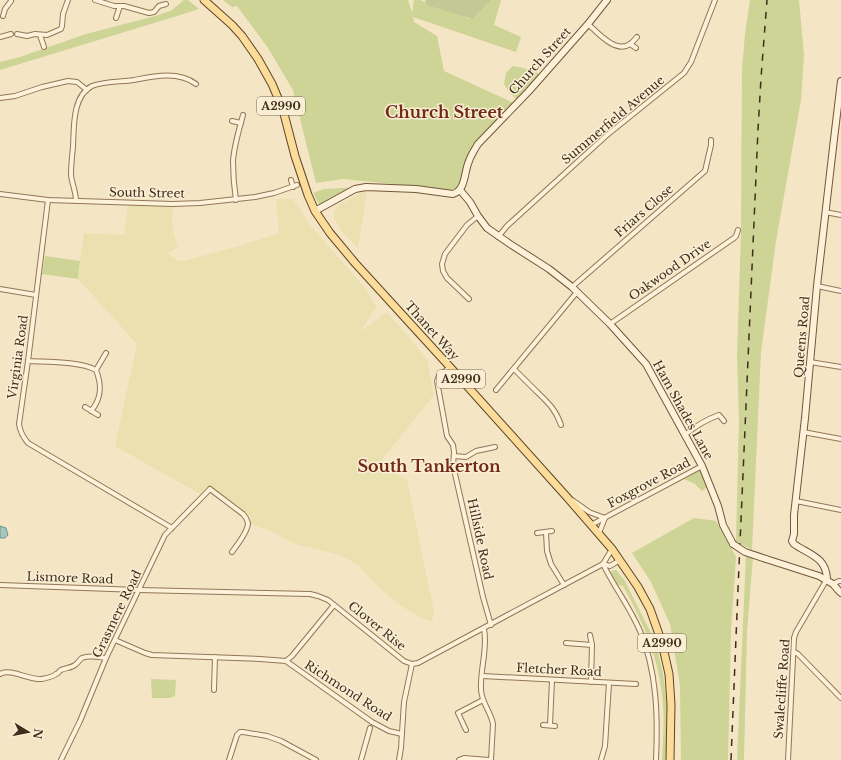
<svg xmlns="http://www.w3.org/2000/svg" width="841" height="760" font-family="'Libre Baskerville',serif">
<rect width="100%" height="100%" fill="#f4e5c4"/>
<!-- farmland -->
<g fill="#ebe1b0">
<path d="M367,191L358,248L340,229L334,217V213L336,208L342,203L360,194Z"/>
<path d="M276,199H293L310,225L364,287L376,307L360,332L387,312L427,359L434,395L379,463L407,480L434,612L432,621L419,617L403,607L379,588L360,567L350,560L342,556L333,553L298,545L286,540L276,533L249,523L252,518L208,487L200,494L115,446L137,344L78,279V276L84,233L124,235L128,205L174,206L172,219L174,234L178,247L167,253L176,260L183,261L236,247L279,233Z"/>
</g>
<!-- green -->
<g fill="#cdd496">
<path d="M184,0H188L199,9L177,16L0,70V62L20,57L86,34L159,15L172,10Z"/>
<path d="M223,0H408L412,13L414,0H420L470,19L479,0H501L494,25L521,37L516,52L413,17L414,22L437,36L444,71L514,103L468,155L458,187L452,190L343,179L316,183L293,90L268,48L237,6L232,7Z"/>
<path d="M750,0H799L804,55L801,100L776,241L761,352L752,550L736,541L739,421L737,356L741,233L742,69L745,34Z"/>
<path d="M513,66C524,68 533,70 543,76L519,102L509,92L504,84L506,73Z"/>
<path d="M362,187L321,208L313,193L324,189Z"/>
<path d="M45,256L80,261L78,276V279L42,274Z"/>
<path d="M697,471H699L702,472L708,486L702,491L695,484L684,479Z"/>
<path d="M694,518L716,521L736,557L731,630L728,760H681L680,686L670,624L651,582L632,553Z"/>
<path d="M746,555L753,557L747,631L744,760H737Z"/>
<path d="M614,570H616L625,581L656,643L663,674L667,706L666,760H662C663,739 665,716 662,695C658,656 642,620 623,586L618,585L612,576L611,572Z"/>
<path d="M151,679L176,680L175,696L170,698H152Z"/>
</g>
<!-- cemetery -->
<path fill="#c2c896" d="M425,0H491L472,19L427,5Z"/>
<!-- water -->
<path fill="#a6c6bd" stroke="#6b968c" d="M0,526L6,528L8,535L5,538H0Z"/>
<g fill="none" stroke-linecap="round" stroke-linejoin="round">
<!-- street casing -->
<g stroke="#927657" stroke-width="6">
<g id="street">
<path d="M95,0L114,6H124L149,13L154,12L159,6L166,4"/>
<path d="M3,16L5,9L11,1"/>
<path d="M116,18L120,6"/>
<path d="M588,24C598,33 616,54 630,44C633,42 635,39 637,37"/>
<path d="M17,34L27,36L35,34L47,35L61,29L62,26L63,14L68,0"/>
<path d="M40,35L44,47"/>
<path d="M0,37L11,34"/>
<path d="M630,44L636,48"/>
<path d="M0,98L15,96L42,87L68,81L77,82L87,90"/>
<path d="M232,121L241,123"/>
<path d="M291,180L293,187"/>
<path d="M0,194L48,200L173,204L200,203L255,197L274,193L297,185"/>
<path d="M48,200L28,361L19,424C20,432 23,437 28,443L172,528"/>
<path d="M236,200C234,187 233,174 233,161C234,146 239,130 243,115"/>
<path d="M76,201C76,192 72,184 71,175C71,166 72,156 73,147C74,128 72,96 92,86C104,81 122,82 134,80C155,76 178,71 196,84"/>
<path d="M825,212L841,215"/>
<path d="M498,237L507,226L607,135L684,73L691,62L715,0"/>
<path d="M817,286L841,291"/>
<path d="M572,287L705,171L711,145V140"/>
<path d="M0,289L36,295"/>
<path d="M469,299L447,278L443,271L442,264L445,254L467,225L478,216"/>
<path d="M610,324L734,238L736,236L738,230"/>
<path d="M28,361C47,362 80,361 96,370C102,385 102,398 91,411"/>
<path d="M810,362L841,367"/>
<path d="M450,367L439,376L437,381L447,436L453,445L454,452L453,465L483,597L491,625"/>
<path d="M514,369C520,375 526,381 532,387C545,400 555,407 561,425"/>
<path d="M96,370L106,353"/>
<path d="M496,390L577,292"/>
<path d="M85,407L98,415"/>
<path d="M803,432L841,439"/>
<path d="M686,434C697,425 705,420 719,415L724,421"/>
<path d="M454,456L466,457L476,451L495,447"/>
<path d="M210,489L243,514C245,516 247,519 248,523C248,532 237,545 232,552"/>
<path d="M572,500L589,512L605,518"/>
<path d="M796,501L841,510"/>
<path d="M591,525L702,466"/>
<path d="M537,533L552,531"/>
<path d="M546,533L547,551L551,564L564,585"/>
<path d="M599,533L605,518"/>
<path d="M603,564C614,587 630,607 640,631C657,671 658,717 656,760"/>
<path d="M603,564L610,566L620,560"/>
<path d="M833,584L839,581H841"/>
<path d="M0,585L139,590L310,594L318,596L328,600L404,661L412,664L418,663L603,564L612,549"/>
<path d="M484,629C488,649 480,668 481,689C481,702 491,712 493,724L491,760"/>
<path d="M590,635L592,645L591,682"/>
<path d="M115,640L145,653L152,655L260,659L286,661L292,656L334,605"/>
<path d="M566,643L592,645"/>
<path d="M794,652L798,654L841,698"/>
<path d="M286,661L372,722L389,731L402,734"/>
<path d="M0,674C12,668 27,680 42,679C46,678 53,677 56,674C59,673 58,672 61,670C65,668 71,668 75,665C78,663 79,660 82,658C89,655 99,657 106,658"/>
<path d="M482,676L636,684"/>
<path d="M214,690L215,657"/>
<path d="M543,725L555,726"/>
<path d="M550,725L552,680"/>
<path d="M466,730L458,713L483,700"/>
<path d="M61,760L80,721L106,658L165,535L210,489"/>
<path d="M229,760L237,735L240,732H243L267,736L281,741L316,760"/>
<path d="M361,760L370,728"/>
<path d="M399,760L401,748L404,702L412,664"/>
<path d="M459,760L464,758L489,760"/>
<path d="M601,760L605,746L609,683"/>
<path d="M788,760L794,638L796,632L827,579"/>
</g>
</g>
<!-- secondary casing -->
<g stroke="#73573a" stroke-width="8">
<g id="secondary">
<path d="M460,190L470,202L478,216L487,228L510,244L549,269L572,287L610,324L646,364L702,466L718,506L723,525L733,544"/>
<path d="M315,211L355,189L366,187L416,189L453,194C466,190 464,172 469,161C471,155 475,149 478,144L529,91L588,24L607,0"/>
<path d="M766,559L819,576L833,584L838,590L841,593"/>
<path d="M827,579C826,557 810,555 794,544L792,541L794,534V515L805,418L817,286L834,139L841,81"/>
</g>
</g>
<!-- primary casing -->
<g stroke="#5f442c" stroke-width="9">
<path id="primary" d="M204,0L232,25L242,36L258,59L272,84L283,110L295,156L308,195L315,211L330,233L355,263L450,367L566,496L612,549L638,587L650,609L662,643L669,674L671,705L670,760"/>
</g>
<!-- street -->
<use href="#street" stroke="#fdf2d9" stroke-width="4"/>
<!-- secondary -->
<use href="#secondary" stroke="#fdf2d9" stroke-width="6"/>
<!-- primary -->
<use href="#primary" stroke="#fbdc98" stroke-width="7"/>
<!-- rail -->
<path stroke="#402e1d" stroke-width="1.5" stroke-dasharray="7 7" stroke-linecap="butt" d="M731,760L738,589L758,130L761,78L767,0"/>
<!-- secondary-bridge casing -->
<g stroke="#73573a" stroke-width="8" stroke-linecap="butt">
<path id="secondary-bridge" d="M733,544L745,552L766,559"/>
</g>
<!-- secondary-bridge -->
<use href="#secondary-bridge" stroke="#fdf2d9" stroke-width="6"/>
</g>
<g text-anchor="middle" stroke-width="3" stroke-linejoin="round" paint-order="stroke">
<!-- shield labels -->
<g fill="#faefd5" stroke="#786854" stroke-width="1">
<rect x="257" y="97" width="48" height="18" rx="3"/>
<rect x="437" y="370" width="48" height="18" rx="3"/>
<rect x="638" y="634" width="48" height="18" rx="3"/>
</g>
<g font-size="11" font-weight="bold" fill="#402e1d">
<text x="281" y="110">A2990</text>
<text x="461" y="383">A2990</text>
<text x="662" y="647">A2990</text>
</g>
<!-- street labels -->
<g font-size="12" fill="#402e1d" stroke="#faefd5">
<text transform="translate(540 61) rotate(-48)" y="4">Church Street</text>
<text transform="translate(613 120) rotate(-40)" y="4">Summerfield Avenue</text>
<text transform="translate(147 193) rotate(1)" y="4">South Street</text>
<text transform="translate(644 211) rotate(-41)" y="4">Friars Close</text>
<text transform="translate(670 270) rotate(-35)" y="4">Oakwood Drive</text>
<text transform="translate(432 331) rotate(48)" y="4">Thanet Way</text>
<text transform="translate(802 337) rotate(-85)" y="4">Queens Road</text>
<text transform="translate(18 357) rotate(-82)" y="4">Virginia Road</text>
<text transform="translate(683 410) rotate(61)" y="4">Ham Shades Lane</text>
<text transform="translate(649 483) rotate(-28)" y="4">Foxgrove Road</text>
<text transform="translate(480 539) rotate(78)" y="4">Hillside Road</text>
<text transform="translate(70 578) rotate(2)" y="4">Lismore Road</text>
<text transform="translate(117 614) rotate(-64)" y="4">Grasmere Road</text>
<text transform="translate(377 626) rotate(39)" y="4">Clover Rise</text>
<text transform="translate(559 670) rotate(3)" y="4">Fletcher Road</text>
<text transform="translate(782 689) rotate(-86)" y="4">Swalecliffe Road</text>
<text transform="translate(348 691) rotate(33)" y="4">Richmond Road</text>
</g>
<!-- district labels -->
<g font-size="16" font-weight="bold" fill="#722a17" stroke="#faefd5">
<text x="444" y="118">Church Street</text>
<text x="429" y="472">South Tankerton</text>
</g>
</g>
<!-- north arrow -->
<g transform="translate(28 732) rotate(100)" stroke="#faefd5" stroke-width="3" paint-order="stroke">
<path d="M0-3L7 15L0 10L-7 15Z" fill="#402e1d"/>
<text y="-6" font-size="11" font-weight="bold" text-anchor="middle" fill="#402e1d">N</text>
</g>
</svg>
